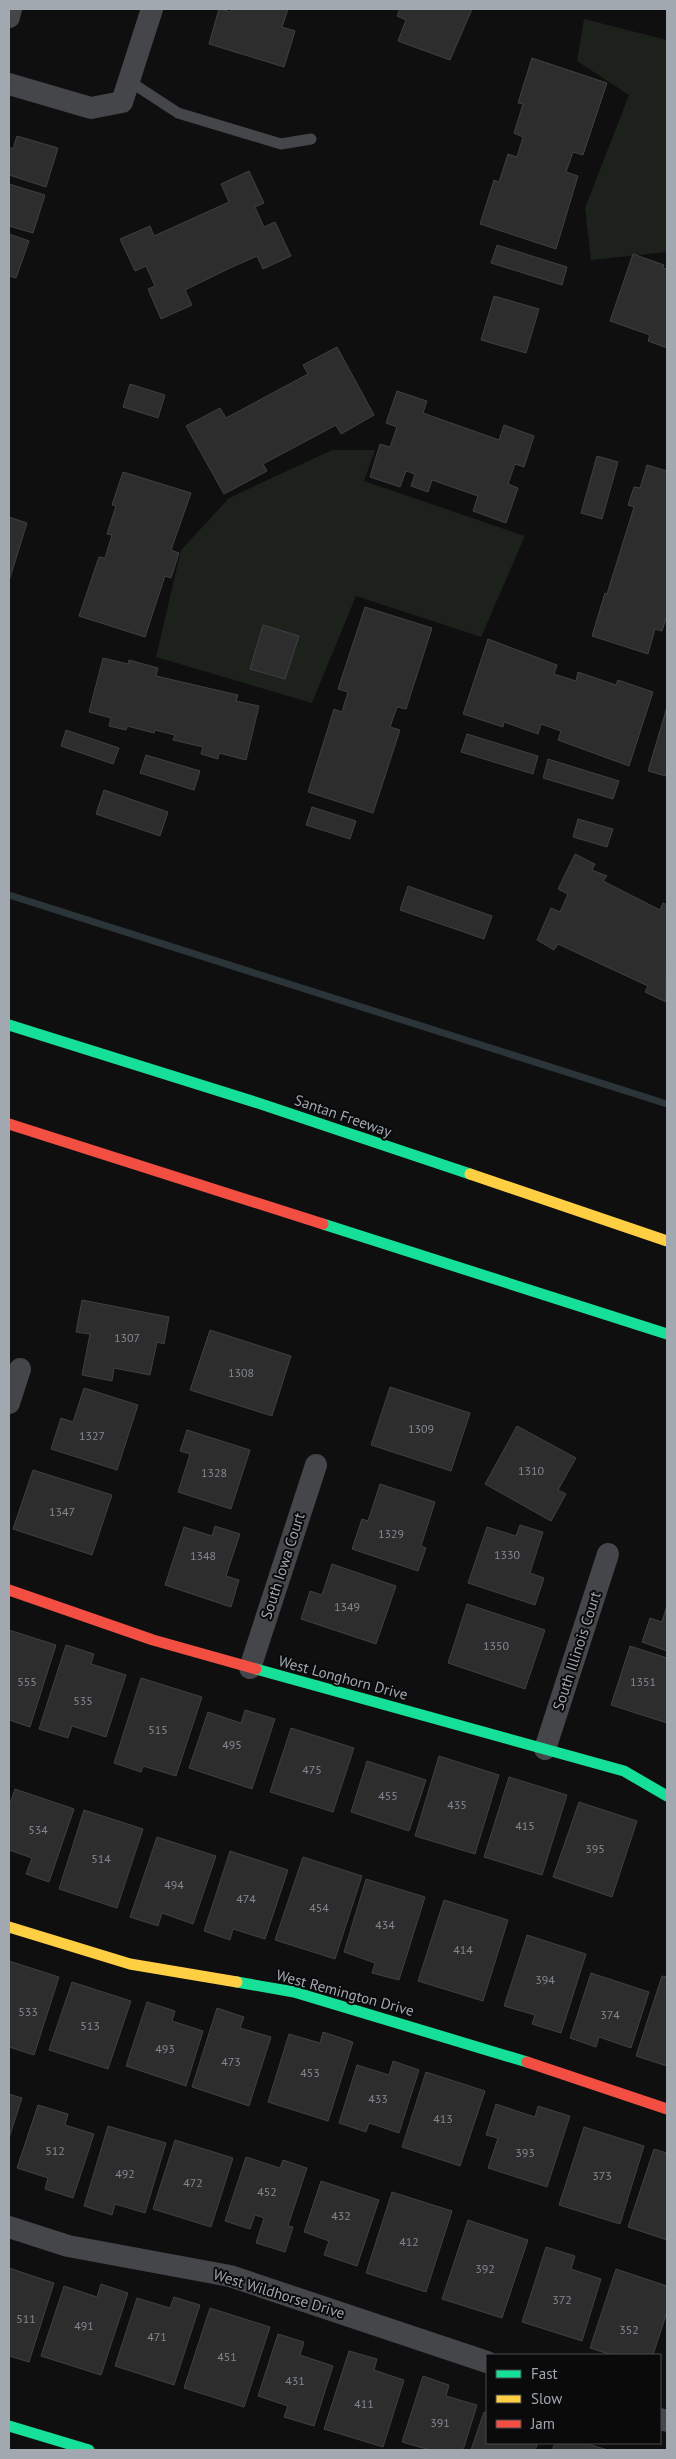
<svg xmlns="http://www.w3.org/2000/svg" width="676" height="2459" font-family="'PT Sans',sans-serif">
<rect width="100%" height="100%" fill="#0f0f10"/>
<!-- green -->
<g fill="#1c211c">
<path d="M584,19L667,40V252L591,260L585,208L629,95L577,61Z"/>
<path d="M332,450H375L364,481L525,536L481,637L356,596L312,703L156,657L181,550L229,498Z"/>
</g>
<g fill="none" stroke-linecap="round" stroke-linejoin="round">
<!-- stream -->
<path stroke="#2b3438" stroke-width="7" d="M9,895L667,1104"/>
</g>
<!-- building -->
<g fill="#2d2d2e" stroke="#3f4043">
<path d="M219,9L231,12L232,9H288L282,27L295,31L284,67L209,44Z"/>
<path d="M400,9H472L450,60L398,41L406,20L397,16Z"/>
<path d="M532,58L607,83L583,155L573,152L566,172L578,176L556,249L480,224L494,180L499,182L508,154L517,157L523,137L514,133L523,104L518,103Z"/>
<path d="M17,136L58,148L46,187L9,175V147L13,149Z"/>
<path d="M249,171L264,203L255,207L264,227L275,222L291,256L263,269L257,256L230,268L185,290L192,305L161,319L148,289L155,286L146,266L135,271L120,239L150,226L154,236L229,202L221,184Z"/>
<path d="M9,184L45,195L33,233L9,226Z"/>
<path d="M9,234L29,241L16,278L9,276Z"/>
<path d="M497,245L567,267L562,285L491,263Z"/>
<path d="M633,254L664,265L663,268L667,269V348L648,341L650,335L610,321Z"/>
<path d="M494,296L539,309L526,353L481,340Z"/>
<path d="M337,347L374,415L341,434L336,425L263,464L267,471L224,494L186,426L220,408L226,418L308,374L303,365Z"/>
<path d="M130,384L165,395L158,418L123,407Z"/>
<path d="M397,391L427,401L423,413L499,440L504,425L534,436L524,467L515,464L508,484L518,488L506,523L473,511L478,496L432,480L428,492L411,486L415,474L406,471L400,487L370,477L380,444L390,447L397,427L386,423Z"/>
<path d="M597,456L618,462L602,519L581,513Z"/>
<path d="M647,465L667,471V616L662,631L655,629L648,654L592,636L605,593L607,594L634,507L628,505L634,487L640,488Z"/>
<path d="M123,472L191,493L171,550L179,553L171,578L165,576L145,637L79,616L99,557L105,558L112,535L107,534L116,506L112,505Z"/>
<path d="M9,517L27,523L9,581Z"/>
<path d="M365,607L432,628L406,709L397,707L390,727L400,730L373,813L308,792L334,709L342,712L348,692L338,689Z"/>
<path d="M263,625L299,636L285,679L250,669Z"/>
<path d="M488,639L557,665L554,674L576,681L578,672L616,685L618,680L653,692L629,766L558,740L561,731L541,724L538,734L504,722L503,727L463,714Z"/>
<path d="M103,658L128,664L129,660L158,668L156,676L238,695L236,701L259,706L246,760L219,753L218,759L201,754L203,747L173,740L175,735L155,730L154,733L127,726L126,730L109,726L111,718L89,712Z"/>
<path d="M667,707V772L666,776L648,771Z"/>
<path d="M66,730L119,748L113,764L61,746Z"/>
<path d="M467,734L538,756L533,774L461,752Z"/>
<path d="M146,755L200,771L194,790L140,773Z"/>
<path d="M548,759L619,781L613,799L543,778Z"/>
<path d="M104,790L168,812L160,836L96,814Z"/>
<path d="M312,807L356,821L350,839L306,825Z"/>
<path d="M578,819L613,829L607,847L573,837Z"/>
<path d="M575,854L595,864L592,870L607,876L603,881L660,910L663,903L667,905L666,1002L645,992L648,986L558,944L554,950L537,940L551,908L560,912L568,894L558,889Z"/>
<path d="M408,886L492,916L484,939L400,910Z"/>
<path d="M82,1300L169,1317L164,1344L157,1342L150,1375L114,1368L112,1381L82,1375L90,1334L76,1332Z"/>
<path d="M210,1330L291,1356L272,1416L190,1390Z"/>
<path d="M390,1387L470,1413L451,1471L371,1445Z"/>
<path d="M84,1388L138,1405L117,1470L51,1449L61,1418L73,1422Z"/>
<path d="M517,1426L576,1458L558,1490L566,1494L551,1521L485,1484Z"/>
<path d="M187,1430L250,1450L231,1509L178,1492L190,1454L180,1451Z"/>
<path d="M33,1470L112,1495L92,1555L13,1529Z"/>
<path d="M380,1484L435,1502L421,1546L426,1548L418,1571L352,1549L362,1519L368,1521Z"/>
<path d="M520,1525L543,1532L530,1573L544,1578L535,1605L468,1583L487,1527L516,1536Z"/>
<path d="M215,1526L240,1534L226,1576L239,1580L231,1607L165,1585L184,1527L212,1536Z"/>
<path d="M332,1564L396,1586L376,1644L301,1619L310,1591L322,1595Z"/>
<path d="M467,1604L545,1630L525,1689L448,1663Z"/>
<path d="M667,1605V1651L642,1642L650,1618L662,1622Z"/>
<path d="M9,1630L56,1645L30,1727L9,1720Z"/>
<path d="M66,1645L94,1654L91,1664L126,1675L106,1737L72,1726L68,1738L39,1729Z"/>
<path d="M630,1646L667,1658V1723L611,1705Z"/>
<path d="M141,1678L202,1697L176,1776L143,1766L141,1772L114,1763Z"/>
<path d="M245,1710L275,1719L252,1789L189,1768L208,1712L241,1723Z"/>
<path d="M291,1728L354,1748L333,1812L270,1792Z"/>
<path d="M439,1756L499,1775L475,1854L415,1836Z"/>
<path d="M367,1761L426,1780L409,1831L351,1812Z"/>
<path d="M509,1777L567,1795L542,1875L484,1857Z"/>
<path d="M15,1789L74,1809L49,1882L26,1874L32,1858L9,1850V1806Z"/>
<path d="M579,1802L637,1821L612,1897L553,1877Z"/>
<path d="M84,1810L143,1829L117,1908L59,1889Z"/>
<path d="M157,1837L216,1856L193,1924L162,1913L158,1926L130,1917Z"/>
<path d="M230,1851L288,1870L265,1939L233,1929L230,1940L204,1931Z"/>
<path d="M303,1857L362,1876L335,1959L275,1940Z"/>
<path d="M366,1879L425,1897L399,1980L372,1973L375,1963L344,1952Z"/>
<path d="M444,1900L508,1920L483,2001L418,1981Z"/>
<path d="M527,1935L586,1954L561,2033L532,2024L535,2015L504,2006Z"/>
<path d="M9,1961L59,1977L34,2055L9,2047Z"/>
<path d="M591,1973L649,1992L631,2048L599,2037L596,2047L570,2038Z"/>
<path d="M662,1976L667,1977V2066L636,2056Z"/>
<path d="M72,1982L131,2001L108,2069L49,2050Z"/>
<path d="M147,2002L175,2011L172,2021L203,2031L186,2086L126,2066Z"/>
<path d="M217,2008L244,2017L240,2028L271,2037L249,2106L192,2087Z"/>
<path d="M323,2032L353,2042L328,2121L268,2102L289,2034L320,2043Z"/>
<path d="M393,2061L419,2070L399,2133L369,2123L366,2132L339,2123L357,2065L389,2075Z"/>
<path d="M426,2072L485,2091L460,2166L402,2147Z"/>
<path d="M9,2094L22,2098L9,2138Z"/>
<path d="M496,2104L535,2117L538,2106L570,2116L547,2187L488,2168L498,2138L486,2135Z"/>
<path d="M38,2105L68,2114L65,2125L94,2134L73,2198L45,2189L48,2178L17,2168Z"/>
<path d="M108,2126L166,2143L145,2213L115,2204L112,2215L84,2206Z"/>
<path d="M584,2127L644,2146L620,2224L559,2205Z"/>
<path d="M175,2140L233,2158L211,2227L153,2209Z"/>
<path d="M654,2149L667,2153V2240L628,2227Z"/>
<path d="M246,2157L280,2168L283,2160L307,2168L288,2226L293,2227L285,2252L256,2243L264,2218L255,2215L250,2229L225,2221Z"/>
<path d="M321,2181L379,2200L357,2266L324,2255L329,2241L304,2232Z"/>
<path d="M392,2192L452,2211L426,2292L366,2273Z"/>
<path d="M468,2220L528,2240L502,2318L442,2299Z"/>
<path d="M546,2247L575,2256L571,2269L601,2279L582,2341L522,2322Z"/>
<path d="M9,2268L54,2283L29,2362L9,2356Z"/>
<path d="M616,2269L667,2286V2312L653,2355H612L590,2348Z"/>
<path d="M101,2284L128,2293L101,2375L41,2356L64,2286L97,2297Z"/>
<path d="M174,2297L200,2305L174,2385L115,2366L137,2298L170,2308Z"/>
<path d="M210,2308L270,2327L244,2407L184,2388Z"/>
<path d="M278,2334L304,2342L300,2355L333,2366L314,2426L284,2417L288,2406L258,2396Z"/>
<path d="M349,2351L377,2359L374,2370L404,2380L383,2447L324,2429Z"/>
<path d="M423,2376L449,2385L446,2396L477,2405L463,2450H430L402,2442Z"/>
<path d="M484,2412L487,2413V2443H538L535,2450H471Z"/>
<path d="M555,2443H584L608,2450H552Z"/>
</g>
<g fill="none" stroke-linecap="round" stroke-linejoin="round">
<!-- lane -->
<path stroke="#444649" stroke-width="11" d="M129,81L178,113L281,144L311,139"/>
<!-- street -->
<g stroke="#444649" stroke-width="22">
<path d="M9,17L11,9"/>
<path d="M9,84L91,108L122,102L152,9"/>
<path d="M9,1403L20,1369"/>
<path d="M250,1668L316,1465"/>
<path d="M545,1749L608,1554"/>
<path d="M9,2227L68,2246L230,2276L487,2362"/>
<path d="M660,2419L667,2421"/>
</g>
<!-- fast -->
<g stroke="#16e098" stroke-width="11">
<path d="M9,1025L258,1103L470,1174"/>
<path d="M323,1224L667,1334"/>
<path d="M256,1669L624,1771L667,1796"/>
<path d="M237,1982L294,1992L527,2062"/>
<path d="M9,2426L89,2450"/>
</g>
<!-- slow -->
<g stroke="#ffcf43" stroke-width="11">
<path d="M470,1174L667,1241"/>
<path d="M9,1927L130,1964L237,1982"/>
</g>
<!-- jam -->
<g stroke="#f24e42" stroke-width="11">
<path d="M9,1124L323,1224"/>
<path d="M9,1590L153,1640L256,1669"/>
<path d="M527,2062L667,2109"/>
</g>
</g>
<g text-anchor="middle" stroke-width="4" stroke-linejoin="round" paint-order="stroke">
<!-- number labels -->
<g font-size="12" fill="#848990">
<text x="127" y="1342">1307</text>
<text x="241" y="1377">1308</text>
<text x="421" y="1433">1309</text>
<text x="92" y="1440">1327</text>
<text x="531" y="1475">1310</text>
<text x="214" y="1477">1328</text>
<text x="62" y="1516">1347</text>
<text x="391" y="1538">1329</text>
<text x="507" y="1559">1330</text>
<text x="203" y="1560">1348</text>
<text x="347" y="1611">1349</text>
<text x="496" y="1650">1350</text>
<text x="27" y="1686">555</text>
<text x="643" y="1686">1351</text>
<text x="83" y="1705">535</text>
<text x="158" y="1734">515</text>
<text x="232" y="1749">495</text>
<text x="312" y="1774">475</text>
<text x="388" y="1800">455</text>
<text x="457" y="1809">435</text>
<text x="525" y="1830">415</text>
<text x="38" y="1834">534</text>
<text x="595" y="1853">395</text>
<text x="101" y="1863">514</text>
<text x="174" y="1889">494</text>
<text x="246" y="1903">474</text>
<text x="319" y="1912">454</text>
<text x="385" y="1929">434</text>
<text x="463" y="1954">414</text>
<text x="545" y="1984">394</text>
<text x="28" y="2016">533</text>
<text x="610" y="2019">374</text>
<text x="90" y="2030">513</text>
<text x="165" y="2053">493</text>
<text x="231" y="2066">473</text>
<text x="310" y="2077">453</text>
<text x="378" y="2103">433</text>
<text x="443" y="2123">413</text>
<text x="55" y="2155">512</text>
<text x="525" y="2157">393</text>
<text x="125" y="2178">492</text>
<text x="602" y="2180">373</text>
<text x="193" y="2187">472</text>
<text x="267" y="2196">452</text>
<text x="341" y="2220">432</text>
<text x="409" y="2246">412</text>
<text x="485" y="2273">392</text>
<text x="562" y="2304">372</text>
<text x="26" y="2323">511</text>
<text x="84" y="2330">491</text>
<text x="629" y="2334">352</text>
<text x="157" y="2341">471</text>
<text x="227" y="2361">451</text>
<text x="295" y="2385">431</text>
<text x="364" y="2408">411</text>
<text x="440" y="2427">391</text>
</g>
<!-- street labels -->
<g font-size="15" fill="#a1a8b0" stroke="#0a0a0b">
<text transform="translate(343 1116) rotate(19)" y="5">Santan Freeway</text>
<text transform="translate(283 1566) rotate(-72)" y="5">South Iowa Court</text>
<text transform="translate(577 1651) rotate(-72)" y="5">South Illinois Court</text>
<text transform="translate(343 1678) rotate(15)" y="5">West Longhorn Drive</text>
<text transform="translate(345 1993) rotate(15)" y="5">West Remington Drive</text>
<text transform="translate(279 2294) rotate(17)" y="5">West Wildhorse Drive</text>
</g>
</g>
<!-- border -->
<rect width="676" height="2459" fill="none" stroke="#a1a8b0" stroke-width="20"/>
<!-- legend -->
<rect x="486" y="2354" width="175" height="90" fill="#0a0a0b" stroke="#46494d"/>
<rect x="496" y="2370" width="25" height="8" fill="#16e098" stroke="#46494d"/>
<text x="531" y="2379" font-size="15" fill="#a1a8b0">Fast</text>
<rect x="496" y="2395" width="25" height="8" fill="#ffcf43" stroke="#46494d"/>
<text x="531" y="2404" font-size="15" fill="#a1a8b0">Slow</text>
<rect x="496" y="2420" width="25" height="8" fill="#f24e42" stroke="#46494d"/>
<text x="531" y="2429" font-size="15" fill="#a1a8b0">Jam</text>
</svg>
